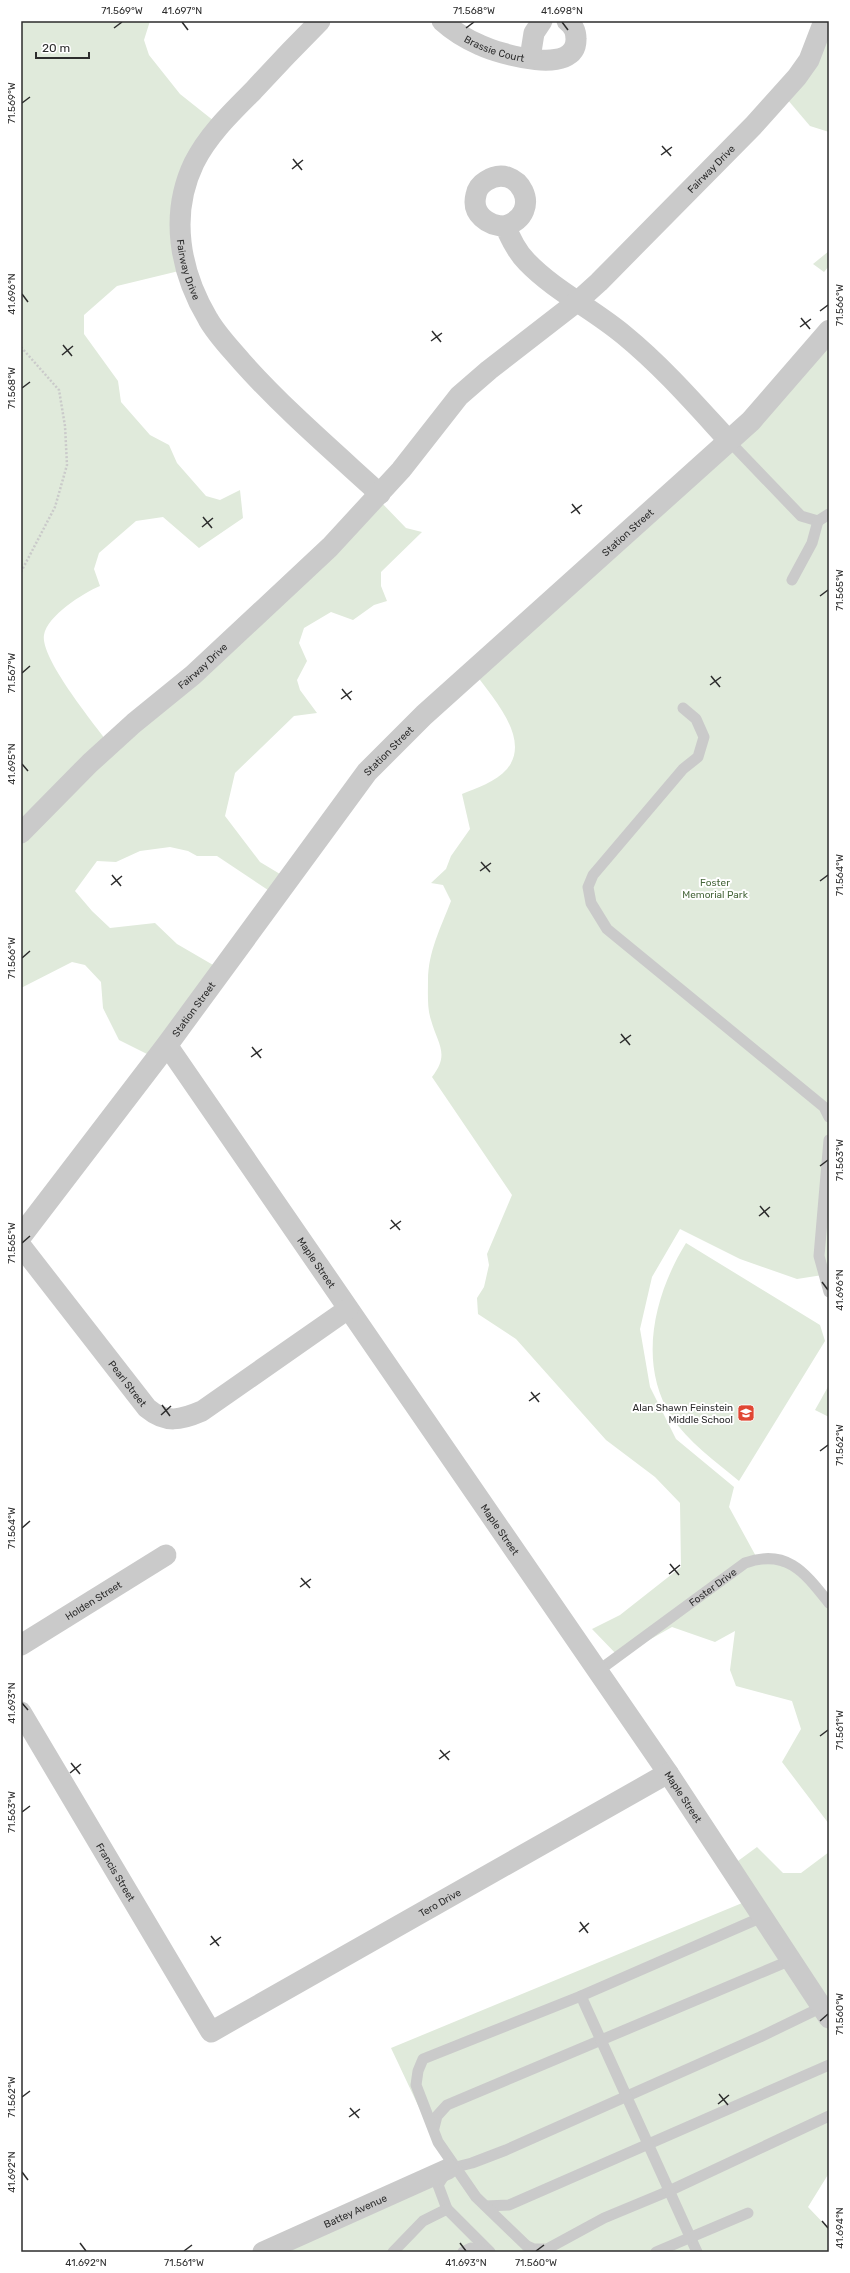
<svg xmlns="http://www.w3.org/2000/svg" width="850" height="2273" font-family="Rubik,sans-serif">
<rect width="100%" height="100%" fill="#fff"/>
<!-- green -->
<g fill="#e0eadb">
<path d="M21,21H150L144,40L149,55L180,94L219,125L195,164L183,270L117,286L84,315V334L118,381L121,402L150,435L169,445L177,463L206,496L220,500L240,490L243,518L199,548L163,517L136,521L99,553L94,569L100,586C83,593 47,616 44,635C40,658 94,724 109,744L378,499L406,528L422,532L381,572V586L387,601L374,605L353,620L331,612L304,628L299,643L307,661L297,680L300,690L317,713L294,716L235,773L225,816L260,862L290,880L274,894L217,856H197L188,851L170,847L140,851L116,862L97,861L75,891L92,911L110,928L155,923L177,944L220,969L153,1057L119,1040L103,1008L101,982L85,965L72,962L21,988Z"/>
<path d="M829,36V132L810,126L787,99Z"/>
<path d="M829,251V266L824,272L813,264Z"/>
<path d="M829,333V1274L797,1279L740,1259L680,1229L652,1277L640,1329L650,1387L676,1439L734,1487L729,1507L758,1560L787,1565L829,1606V1824L782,1762L801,1729L792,1701L736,1686L730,1670L735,1631L715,1642L672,1627L619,1657L592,1629L620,1615L681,1567L680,1503L655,1477L606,1440L516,1339L478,1314L477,1298L484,1287L489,1265L487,1254L512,1195L432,1077C450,1054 438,1045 431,1020C427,1009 428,992 428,980C428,952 441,927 451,901L443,885L431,883L446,869L451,856L470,829L462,794C476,788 496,782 507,769C532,739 492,697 474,672Z"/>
<path d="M686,1243L820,1325L825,1341L739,1481C715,1461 688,1442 671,1416C637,1362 655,1293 686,1243Z"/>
<path d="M829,1385V1417L815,1410Z"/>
<path d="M757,1847L783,1873H801L829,1852V2173L808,2207L829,2229V2252H256L448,2169L391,2048L747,1901L727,1869Z"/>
</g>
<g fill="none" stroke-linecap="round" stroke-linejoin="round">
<!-- path -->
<path stroke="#cacaca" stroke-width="2.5" stroke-dasharray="2 2" stroke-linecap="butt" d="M21,347L59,390L65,426L67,465L55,507L21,572"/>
<!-- service -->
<g stroke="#cacaca" stroke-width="11">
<path d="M729,441L801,516L818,521L829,514"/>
<path d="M792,580L812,543L818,521"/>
<path d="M683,708L696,719L704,737L698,757L683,769L593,875L588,887L591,903L607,929L824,1107L829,1117"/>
<path d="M829,1140L819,1256L829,1292"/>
<path id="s1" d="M598,1671L745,1563C787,1548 805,1573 829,1603"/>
<path d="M581,1996L762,1917"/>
<path d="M434,2128L437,2116L447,2105L791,1960"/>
<path d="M486,2206L509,2205L829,2065"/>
<path d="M447,2209L438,2185L448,2169L472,2163L506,2150L760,2037L822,2007"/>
<path d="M527,2246L534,2249H547L604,2218L669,2191L829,2116"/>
<path d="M393,2252L423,2221L447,2209L490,2252"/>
<path d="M463,2252L471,2248L488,2252"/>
<path d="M533,2252L476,2197L438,2142L416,2085L418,2071L423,2059L581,1996L697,2252"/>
<path d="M656,2252L748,2213"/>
</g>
<!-- minor -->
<g stroke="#cacaca" stroke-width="21">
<path id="s2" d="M320,21C297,44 275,67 253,91C231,113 208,135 194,163C169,215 180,272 208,319C217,335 231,349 242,362C284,409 333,451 380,494"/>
<path id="s3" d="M442,21C453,31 466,39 480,45C499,54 577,77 576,39C576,31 573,25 567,21"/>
<path d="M530,58L534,33L542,21"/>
<path d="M505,226C488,226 471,214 476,195C477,189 481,184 486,181C518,160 546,213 505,226C511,239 517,252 527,262C555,291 593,309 624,335C663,367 695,404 729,441"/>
<path id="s4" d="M21,833L90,763L134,723L193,675L330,547L401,470L459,396L489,370L578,301L599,282L753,126L797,77L809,60L824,21"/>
<path id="s5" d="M167,1045L668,1773L829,2018"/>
<path id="s6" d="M21,1246L147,1408C166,1424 181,1420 202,1411L348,1309"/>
<path id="s7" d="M21,1645L166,1555"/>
<path id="s8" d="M21,1712L211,2032L668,1773"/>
<path id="s9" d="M263,2252L448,2169"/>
</g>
<!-- tertiary -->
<path stroke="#cacaca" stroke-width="22" id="s10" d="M21,1236L167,1045L367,772L424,715L751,421L829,331"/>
</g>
<!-- ticks -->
<path fill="none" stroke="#2d2d2d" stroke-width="1.5" d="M182,22L188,30M562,22L568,30M114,28L122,22M466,28L474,22M22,103L30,97M662,146L671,156M661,155L672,147M293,159L302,170M292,169L303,160M22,294L28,302M820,311L828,305M801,318L810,329M800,327L811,319M432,331L441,342M431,341L442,333M63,345L72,356M62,355L73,346M22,388L30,382M572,504L580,514M571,513L582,505M203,517L212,528M202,527L213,518M820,596L828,590M22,673L30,666M711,676L720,687M710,685L721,677M342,689L351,700M341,699L352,691M22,764L28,771M481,862L490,872M480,871L491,863M112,875L121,886M820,881L828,875M111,885L122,876M22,958L30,951M621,1034L630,1045M620,1043L631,1035M252,1047L261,1058M251,1057L262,1049M820,1166L828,1160M760,1206L769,1217M759,1216L770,1207M391,1220L400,1230M390,1229L401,1221M22,1243L30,1236M822,1282L828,1290M531,1392L539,1402M529,1401L540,1393M162,1405L170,1416M161,1415L171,1406M820,1451L828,1445M22,1528L30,1521M670,1564L679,1575M669,1574L680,1565M301,1578L310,1588M300,1587L311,1579M22,1703L28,1710M820,1736L828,1730M440,1750L449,1760M439,1759L450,1751M71,1763L80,1774M70,1773L81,1764M22,1812L30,1806M580,1922L588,1933M579,1932L589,1923M211,1936L219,1946M210,1945L221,1937M820,2021L828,2014M719,2094L728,2105M22,2097L30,2091M718,2104L729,2095M350,2108L359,2118M349,2117L360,2109M22,2172L28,2180M822,2221L828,2228M80,2243L86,2251M460,2243L466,2251M184,2251L192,2245M536,2251L544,2245"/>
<!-- icons -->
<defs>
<g id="school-square" transform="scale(0.9)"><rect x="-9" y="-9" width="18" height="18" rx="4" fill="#e04733" stroke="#fff"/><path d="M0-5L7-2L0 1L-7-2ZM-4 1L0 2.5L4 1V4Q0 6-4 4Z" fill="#fff"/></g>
</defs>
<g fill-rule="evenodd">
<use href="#school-square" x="746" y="1413"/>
</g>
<g text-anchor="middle" stroke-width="4" stroke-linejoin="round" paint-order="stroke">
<!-- street labels -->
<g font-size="10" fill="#2d2d2d" stroke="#fff">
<text dy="4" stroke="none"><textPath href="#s3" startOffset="60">Brassie Court</textPath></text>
<text dy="4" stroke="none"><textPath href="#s4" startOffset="960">Fairway Drive</textPath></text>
<text dy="4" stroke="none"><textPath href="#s2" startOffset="300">Fairway Drive</textPath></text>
<text dy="4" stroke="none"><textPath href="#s10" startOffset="933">Station Street</textPath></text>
<text dy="4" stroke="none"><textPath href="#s4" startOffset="247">Fairway Drive</textPath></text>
<text dy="4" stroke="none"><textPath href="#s10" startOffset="609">Station Street</textPath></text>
<text dy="4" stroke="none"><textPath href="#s10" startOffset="285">Station Street</textPath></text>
<text dy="4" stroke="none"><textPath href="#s5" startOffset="264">Maple Street</textPath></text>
<text dy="4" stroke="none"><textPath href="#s6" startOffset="174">Pearl Street</textPath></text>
<text dy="4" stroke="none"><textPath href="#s5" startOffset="588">Maple Street</textPath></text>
<text dy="4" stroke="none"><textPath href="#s1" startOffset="142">Foster Drive</textPath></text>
<text dy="4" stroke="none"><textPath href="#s7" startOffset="85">Holden Street</textPath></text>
<text dy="4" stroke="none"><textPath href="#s5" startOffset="912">Maple Street</textPath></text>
<text dy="4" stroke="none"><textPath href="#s8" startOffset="186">Francis Street</textPath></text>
<text dy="4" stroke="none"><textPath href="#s8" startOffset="635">Tero Drive</textPath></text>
<text dy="4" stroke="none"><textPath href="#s9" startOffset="101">Battey Avenue</textPath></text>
</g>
<!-- park labels -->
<g font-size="10" fill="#48673c" stroke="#fff">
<text x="715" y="886">Foster<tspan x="715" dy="12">Memorial Park</tspan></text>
</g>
<!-- poi labels -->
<g font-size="10" fill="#2d2d2d" stroke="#fff" text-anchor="end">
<text x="733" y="1411">Alan Shawn Feinstein<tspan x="733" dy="12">Middle School</tspan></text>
</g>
</g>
<!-- border -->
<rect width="850" height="2273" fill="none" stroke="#ffffff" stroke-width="44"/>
<!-- scale -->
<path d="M36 52v6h53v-6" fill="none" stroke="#2d2d2d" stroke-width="2"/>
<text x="42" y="52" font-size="12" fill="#2d2d2d" stroke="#ffffff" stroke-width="3" paint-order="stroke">20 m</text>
<rect x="22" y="22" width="806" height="2229" fill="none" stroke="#2d2d2d" stroke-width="1.5"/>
<g font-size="10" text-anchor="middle" fill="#2d2d2d">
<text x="122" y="14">71.569°W</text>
<text x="182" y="14">41.697°N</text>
<text x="474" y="14">71.568°W</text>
<text x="562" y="14">41.698°N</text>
<text transform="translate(11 103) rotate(-90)" y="4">71.569°W</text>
<text transform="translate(11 294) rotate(-90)" y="4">41.696°N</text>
<text transform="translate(839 305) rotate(-90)" y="4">71.566°W</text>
<text transform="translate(11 388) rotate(-90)" y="4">71.568°W</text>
<text transform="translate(839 590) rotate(-90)" y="4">71.565°W</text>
<text transform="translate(11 673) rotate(-90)" y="4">71.567°W</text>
<text transform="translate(11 764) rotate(-90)" y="4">41.695°N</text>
<text transform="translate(839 875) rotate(-90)" y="4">71.564°W</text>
<text transform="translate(11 958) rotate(-90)" y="4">71.566°W</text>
<text transform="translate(839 1160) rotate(-90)" y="4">71.563°W</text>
<text transform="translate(11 1243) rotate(-90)" y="4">71.565°W</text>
<text transform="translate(839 1290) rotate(-90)" y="4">41.696°N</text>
<text transform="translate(839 1445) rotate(-90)" y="4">71.562°W</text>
<text transform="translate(11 1528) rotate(-90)" y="4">71.564°W</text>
<text transform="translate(11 1703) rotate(-90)" y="4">41.693°N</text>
<text transform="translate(839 1730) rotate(-90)" y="4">71.561°W</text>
<text transform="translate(11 1812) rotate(-90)" y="4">71.563°W</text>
<text transform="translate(839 2014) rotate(-90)" y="4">71.560°W</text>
<text transform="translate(11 2097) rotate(-90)" y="4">71.562°W</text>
<text transform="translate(11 2172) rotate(-90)" y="4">41.692°N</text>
<text transform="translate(839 2228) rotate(-90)" y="4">41.694°N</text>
<text x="86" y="2266">41.692°N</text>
<text x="184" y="2266">71.561°W</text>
<text x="466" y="2266">41.693°N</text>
<text x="536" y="2266">71.560°W</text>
</g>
</svg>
